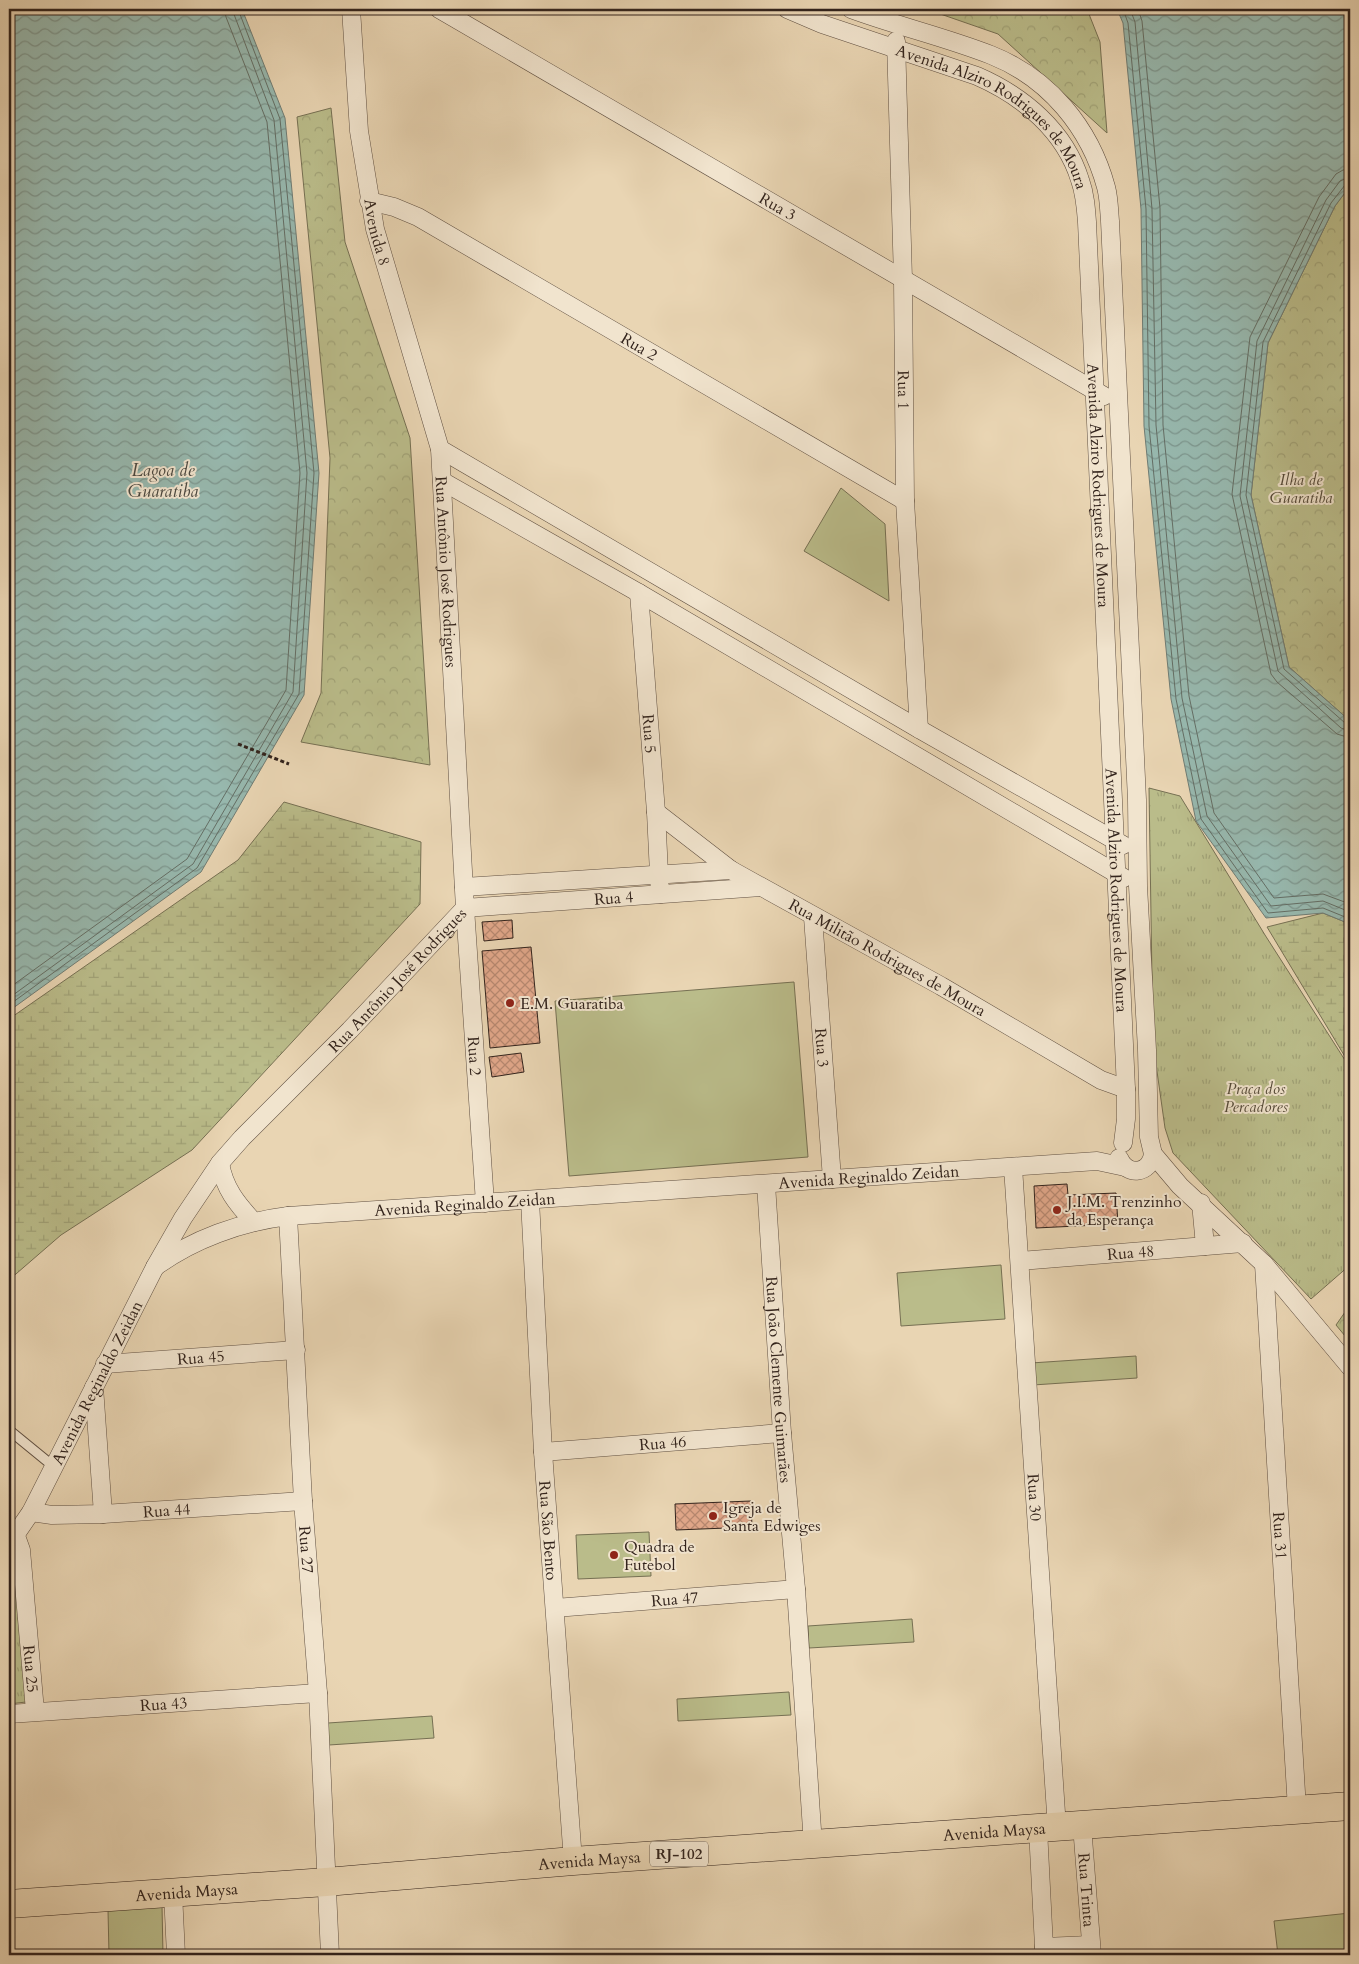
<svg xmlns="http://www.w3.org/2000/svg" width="1359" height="1964" font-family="Cardo,serif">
<defs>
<pattern id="forest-crowns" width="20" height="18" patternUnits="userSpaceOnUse" patternTransform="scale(1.25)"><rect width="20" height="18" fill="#babc8a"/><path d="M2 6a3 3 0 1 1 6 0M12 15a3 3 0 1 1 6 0" fill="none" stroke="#a0a176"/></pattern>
<pattern id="wetland-marsh" width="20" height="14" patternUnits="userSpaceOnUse" patternTransform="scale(1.25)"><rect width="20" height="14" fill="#babc8a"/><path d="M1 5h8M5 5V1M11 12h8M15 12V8" fill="none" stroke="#a0a176"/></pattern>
<pattern id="park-tufts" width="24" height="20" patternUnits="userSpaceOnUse" patternTransform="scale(1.25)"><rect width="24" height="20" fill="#babc8a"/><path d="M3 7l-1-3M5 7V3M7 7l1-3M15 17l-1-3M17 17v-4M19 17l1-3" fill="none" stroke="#a0a176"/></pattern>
<pattern id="water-waves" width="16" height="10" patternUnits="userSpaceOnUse" patternTransform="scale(1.25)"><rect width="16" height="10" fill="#97b8ae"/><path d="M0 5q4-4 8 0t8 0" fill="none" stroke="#7c958d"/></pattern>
<pattern id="building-cross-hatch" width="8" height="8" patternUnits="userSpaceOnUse" patternTransform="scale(1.25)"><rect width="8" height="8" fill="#e1a78a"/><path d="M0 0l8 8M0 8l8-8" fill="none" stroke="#b78870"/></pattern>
</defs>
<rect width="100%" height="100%" fill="#e9d5b3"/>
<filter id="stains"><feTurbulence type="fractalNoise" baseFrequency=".004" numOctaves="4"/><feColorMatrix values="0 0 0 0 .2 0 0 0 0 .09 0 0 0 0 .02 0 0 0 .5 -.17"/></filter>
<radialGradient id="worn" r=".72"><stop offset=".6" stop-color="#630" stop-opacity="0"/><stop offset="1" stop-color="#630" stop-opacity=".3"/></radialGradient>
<!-- green -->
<g fill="#babc8a" stroke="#767053">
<path d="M841,488L885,524L889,601L804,551Z"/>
<path d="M794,982L808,1157L569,1176L555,1001Z"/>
<path d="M1001,1265L1005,1319L901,1326L897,1273Z"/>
<path d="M1136,1356L1137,1378L1033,1385L1031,1363Z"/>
<path d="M649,1532L651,1576L578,1579L576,1535Z"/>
<path d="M912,1619L914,1642L809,1648L808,1626Z"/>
<path d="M789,1692L791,1715L678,1721L677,1699Z"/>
<path d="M432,1716L434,1738L329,1745L328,1723Z"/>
<path d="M162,1906L163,1955H109L108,1910Z"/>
<path d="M1350,1913V1955H1278L1274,1921Z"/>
</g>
<!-- forest -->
<g fill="url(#forest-crowns)" stroke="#767053">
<path d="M926,9H1087L1100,42L1107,133L998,34Z"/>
<path d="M331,108L345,242L410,438L430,765L301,742L321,693L330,458L297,117Z"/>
<path d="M1350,186V721L1289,667L1251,495L1268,343L1335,206Z"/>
<path d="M1350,1305V1342L1336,1325Z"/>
</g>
<!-- wetland -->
<g fill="url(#wetland-marsh)" stroke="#767053">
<path d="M284,802L421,842L420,904L192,1150L61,1235L9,1280V1019L238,860Z"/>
<path d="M1323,913L1350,924V1065L1267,927Z"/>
</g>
<!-- park -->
<g fill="url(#park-tufts)" stroke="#767053">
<path d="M1149,788L1180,796L1265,935L1350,1068V1265L1311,1299L1173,1153L1165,1128L1153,1043Z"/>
<path d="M14,1558L26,1702L9,1704V1562Z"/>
</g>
<!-- water -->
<g fill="url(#water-waves)" stroke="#6f7c74">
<path d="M9,9H242L285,118L319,473L304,695L201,872L9,1011Z"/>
<path d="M1117,9H1350V186L1335,206L1268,343L1251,495L1289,667L1350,721V924L1323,913L1266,918L1196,821L1171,699L1144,426L1141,209L1123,23Z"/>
</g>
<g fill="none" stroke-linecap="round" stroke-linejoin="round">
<!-- shore -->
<g stroke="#646e65" stroke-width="1">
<path d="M1123,9L1128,23L1146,209L1149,426L1176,699L1201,819L1268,913L1323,908L1350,919"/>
<path d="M1130,9L1135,22L1152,209L1156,425L1182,698L1207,816L1271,906L1323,901L1350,912"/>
<path d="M1138,9L1142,21L1160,208L1163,425L1189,696L1214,813L1274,898L1323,894L1350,904"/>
<path d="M1350,169L1343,170L1336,174L1319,197L1250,337L1232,494L1271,674L1277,682L1337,734L1350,738"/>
<path d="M1350,177L1340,181L1326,200L1257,341L1240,496L1278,671L1341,728L1350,731"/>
<path d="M1350,183L1345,185L1331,203L1263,342L1246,495L1284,669L1345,723L1350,725"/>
<path d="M9,988L187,859L286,690L300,473L267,122L226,17L224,9"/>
<path d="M9,998L193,864L293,692L307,473L274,120L232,9"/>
<path d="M9,1005L197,868L299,694L314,473L280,119L238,9"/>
</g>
</g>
<!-- building -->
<g fill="url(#building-cross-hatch)" stroke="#32231c">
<path d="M512,920L513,938L484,941L482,922Z"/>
<path d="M531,947L540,1043L490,1048L482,951Z"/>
<path d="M521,1053L524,1072L492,1077L489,1057Z"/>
<path d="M1067,1184L1068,1195L1116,1193L1118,1224L1036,1228L1034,1186Z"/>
<path d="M751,1501L752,1527L676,1530L675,1504Z"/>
</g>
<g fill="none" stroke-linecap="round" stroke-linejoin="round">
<!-- lane casing -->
<g stroke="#605042" stroke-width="11">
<path id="lane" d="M9,1430L53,1466"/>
</g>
<!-- street casing -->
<g stroke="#605042" stroke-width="19">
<g id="street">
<path id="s1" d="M351,9L359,131L375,229L440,449L465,908L485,1203"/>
<path id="s2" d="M439,9L1104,396"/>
<path id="s3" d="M787,9L822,24L977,76C1023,96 1065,131 1080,180C1085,194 1086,208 1087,222L1126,1089V1119L1123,1143"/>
<path d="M851,9C897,26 945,37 991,55C1049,78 1090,128 1106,187C1109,198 1109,210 1110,221L1137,800L1138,886L1147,1050L1149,1137L1153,1154L1180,1186L1264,1264L1350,1367"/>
<path id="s4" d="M896,41L903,279L905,501L919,729"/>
<path id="s5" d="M369,201L394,207L418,217L905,501"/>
<path d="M440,449L919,729L1123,845"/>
<path d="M442,481L639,593L1124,878"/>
<path id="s6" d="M639,593L656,812L660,894"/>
<path id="s7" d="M656,812L731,870L941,986L1101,1080L1126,1089"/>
<path d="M464,887L731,870"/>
<path id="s8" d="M465,908L761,887"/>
<path id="s9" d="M813,917L832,1179"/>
<path d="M1119,1158C1127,1177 1150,1174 1153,1154"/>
<path d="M220,1163C224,1188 237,1204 254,1222"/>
<path id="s10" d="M1013,1167L1057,1828"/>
<path id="s11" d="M766,1184L782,1433L796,1589L813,1845"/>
<path id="s12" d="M530,1200L543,1452L573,1861"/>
<path d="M1201,1203L1205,1246"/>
<path id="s13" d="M288,1216L303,1501L318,1693L330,1955"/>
<path id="s14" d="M1020,1261L1243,1243"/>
<path id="s15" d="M1264,1264L1297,1809"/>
<path id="s16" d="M155,1267C193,1239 241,1222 288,1216L1097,1161L1125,1167"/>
<path id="s17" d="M105,1364L296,1350"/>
<path d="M94,1387L103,1514"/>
<path id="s18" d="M543,1452L782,1433"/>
<path id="s19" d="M31,1512L52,1515L103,1514L303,1501"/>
<path id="s20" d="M16,1536L21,1550L35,1711"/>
<path id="s21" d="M9,1544L31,1512L155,1267L183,1218L220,1163L242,1138L350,1030L465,908"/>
<path id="s22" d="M555,1608L796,1589"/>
<path id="s23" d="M9,1714L318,1693"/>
<path id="s24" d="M1082,1825L1092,1955"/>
<path d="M1038,1829L1044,1947L1043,1955"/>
<path d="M173,1893L176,1955"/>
<path d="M1044,1947L1090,1945"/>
</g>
</g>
<!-- primary casing -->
<g stroke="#32231c" stroke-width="29">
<g id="primary">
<path id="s25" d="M9,1904L326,1882L573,1861L1350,1806"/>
</g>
</g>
<!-- path -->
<path stroke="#32231c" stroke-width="3" stroke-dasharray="4 2.5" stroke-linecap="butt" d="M238,744L289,764"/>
<!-- lane -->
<use href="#lane" stroke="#f1e4ce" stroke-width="9"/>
<!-- street -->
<use href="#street" stroke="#f1e4ce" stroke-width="18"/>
<!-- primary -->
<use href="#primary" stroke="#e9d5b3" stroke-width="28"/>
</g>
<!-- markers -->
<g fill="#8f2418" stroke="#f1e4ce" stroke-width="2">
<circle cx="510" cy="1003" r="5"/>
<circle cx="1057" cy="1210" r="5"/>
<circle cx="713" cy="1516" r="5"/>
<circle cx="614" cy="1555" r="5"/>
</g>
<g text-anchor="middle" stroke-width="4" stroke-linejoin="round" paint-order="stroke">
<!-- shield labels -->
<rect fill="#f1e4ce" stroke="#6b5d51" stroke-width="1" x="650" y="1841.5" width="58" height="25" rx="4"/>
<g font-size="15" font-weight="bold" fill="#32231c">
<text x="679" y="1859">RJ-102</text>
</g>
<!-- street labels -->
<g font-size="16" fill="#32231c" stroke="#f1e4ce">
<text dy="6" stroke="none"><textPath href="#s3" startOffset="239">Avenida Alziro Rodrigues de Moura</textPath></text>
<text dy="6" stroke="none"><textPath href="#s2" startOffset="392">Rua 3</textPath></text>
<text dy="6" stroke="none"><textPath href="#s1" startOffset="225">Avenida 8</textPath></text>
<text dy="6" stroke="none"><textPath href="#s5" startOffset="308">Rua 2</textPath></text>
<text dy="6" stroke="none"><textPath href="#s4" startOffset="349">Rua 1</textPath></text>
<text dy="6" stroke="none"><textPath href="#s3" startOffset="659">Avenida Alziro Rodrigues de Moura</textPath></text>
<text dy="6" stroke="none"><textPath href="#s1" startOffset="574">Rua Antônio José Rodrigues</textPath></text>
<text dy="6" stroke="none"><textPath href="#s6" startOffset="141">Rua 5</textPath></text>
<text dy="6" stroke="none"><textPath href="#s3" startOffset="1064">Avenida Alziro Rodrigues de Moura</textPath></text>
<text dy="6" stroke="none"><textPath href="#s8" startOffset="149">Rua 4</textPath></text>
<text dy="6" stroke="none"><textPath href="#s7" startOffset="274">Rua Militão Rodrigues de Moura</textPath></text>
<text dy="6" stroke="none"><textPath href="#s21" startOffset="691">Rua Antônio José Rodrigues</textPath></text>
<text dy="6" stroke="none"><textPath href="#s9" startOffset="131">Rua 3</textPath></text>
<text dy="6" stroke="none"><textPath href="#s1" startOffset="1059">Rua 2</textPath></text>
<text dy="6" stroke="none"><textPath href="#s16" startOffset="726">Avenida Reginaldo Zeidan</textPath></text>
<text dy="6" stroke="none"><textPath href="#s16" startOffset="321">Avenida Reginaldo Zeidan</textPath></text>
<text dy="6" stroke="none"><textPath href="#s14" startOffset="111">Rua 48</textPath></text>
<text dy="6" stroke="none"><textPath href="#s17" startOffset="96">Rua 45</textPath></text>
<text dy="6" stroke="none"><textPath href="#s11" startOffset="196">Rua João Clemente Guimarães</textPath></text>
<text dy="6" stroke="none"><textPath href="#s21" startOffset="184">Avenida Reginaldo Zeidan</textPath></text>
<text dy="6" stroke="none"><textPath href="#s18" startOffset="120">Rua 46</textPath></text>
<text dy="6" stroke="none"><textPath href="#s10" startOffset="331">Rua 30</textPath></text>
<text dy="6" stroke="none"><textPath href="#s19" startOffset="136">Rua 44</textPath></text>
<text dy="6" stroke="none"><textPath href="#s12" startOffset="331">Rua São Bento</textPath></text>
<text dy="6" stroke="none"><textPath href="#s15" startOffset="272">Rua 31</textPath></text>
<text dy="6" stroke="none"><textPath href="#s13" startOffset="334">Rua 27</textPath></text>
<text dy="6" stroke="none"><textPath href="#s22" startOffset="120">Rua 47</textPath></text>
<text dy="6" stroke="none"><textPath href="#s20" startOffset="134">Rua 25</textPath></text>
<text dy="6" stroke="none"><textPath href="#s23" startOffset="155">Rua 43</textPath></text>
<text dy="6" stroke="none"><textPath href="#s25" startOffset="988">Avenida Maysa</textPath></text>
<text dy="6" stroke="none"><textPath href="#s25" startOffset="582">Avenida Maysa</textPath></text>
<text dy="6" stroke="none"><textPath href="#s24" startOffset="65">Rua Trinta</textPath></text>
<text dy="6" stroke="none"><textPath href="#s25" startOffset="178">Avenida Maysa</textPath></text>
</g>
<!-- park labels -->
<g font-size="16" font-style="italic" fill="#544938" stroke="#f1e4ce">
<text x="1301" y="485">Ilha de<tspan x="1301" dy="18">Guaratiba</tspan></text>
<text x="1256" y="1094">Praça dos<tspan x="1256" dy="18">Percadores</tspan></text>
</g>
<!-- poi labels -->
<g font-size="16" fill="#32231c" stroke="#f1e4ce" text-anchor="start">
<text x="520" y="1009">E.M. Guaratiba</text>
<text x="1067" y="1207">J.I.M. Trenzinho<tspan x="1067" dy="18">da Esperança</tspan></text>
<text x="723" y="1513">Igreja de<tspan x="723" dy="18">Santa Edwiges</tspan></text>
<text x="624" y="1552">Quadra de<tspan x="624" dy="18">Futebol</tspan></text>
</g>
<!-- water labels -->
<g font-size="18" font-style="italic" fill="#4b4840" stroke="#f1e4ce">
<text x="163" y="476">Lagoa de<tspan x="163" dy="21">Guaratiba</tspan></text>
</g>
</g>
<!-- margin -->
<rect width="1359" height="1964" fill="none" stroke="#e9d5b3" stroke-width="30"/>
<rect x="10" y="10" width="1339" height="1944" fill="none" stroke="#32231c" stroke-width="2.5"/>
<rect x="15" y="15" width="1329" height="1934" fill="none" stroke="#32231c"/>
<rect width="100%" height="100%" filter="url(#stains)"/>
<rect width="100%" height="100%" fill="url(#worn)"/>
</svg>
